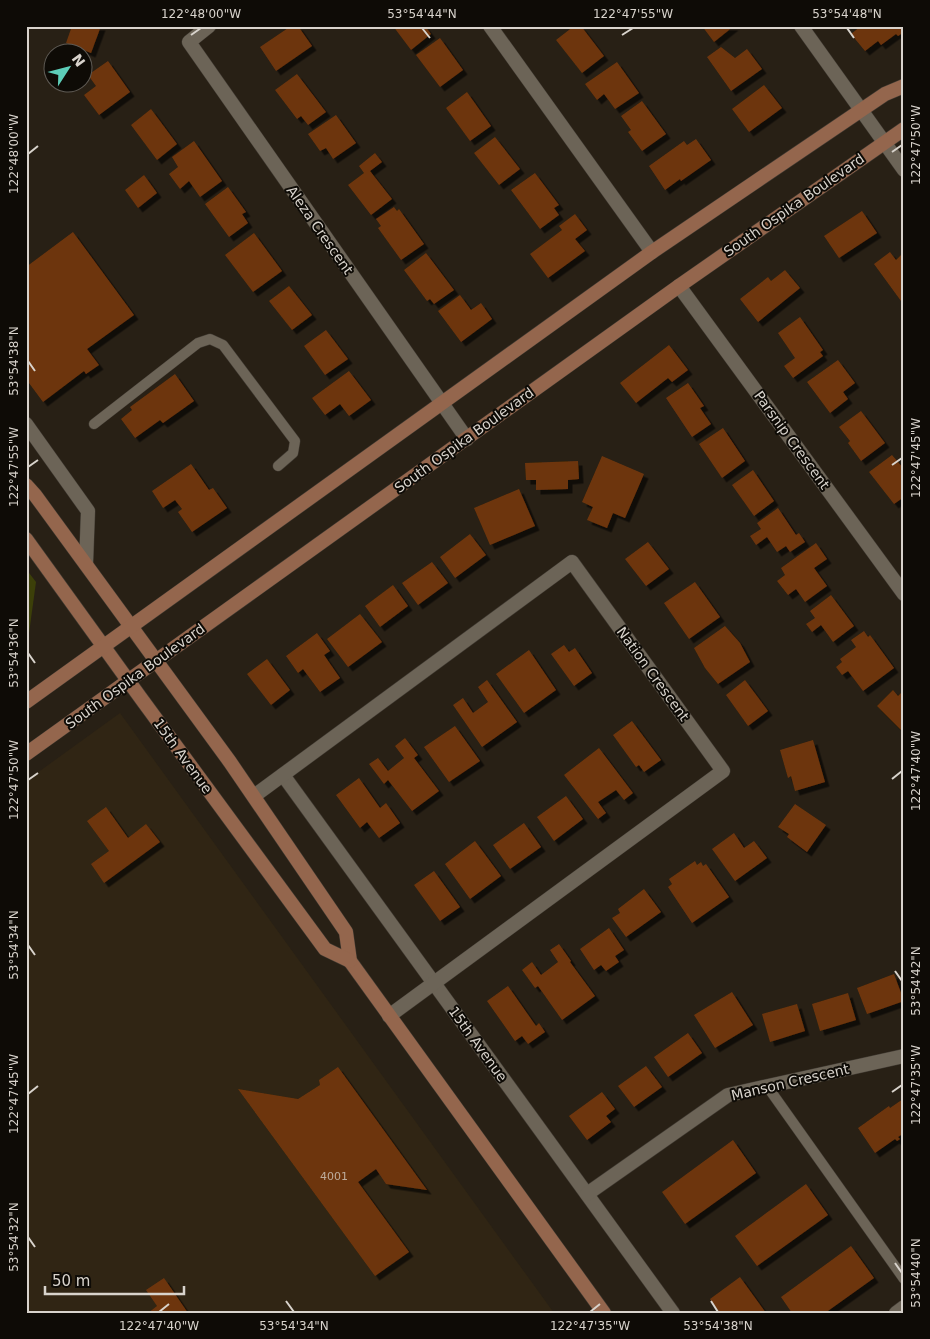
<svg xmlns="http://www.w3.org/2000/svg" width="930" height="1339" font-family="'DejaVu Sans',sans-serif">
<defs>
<filter id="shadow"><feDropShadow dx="4.5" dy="4.5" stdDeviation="0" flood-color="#0009"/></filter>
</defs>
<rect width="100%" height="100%" fill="#282015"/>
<!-- built -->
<path fill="#302514" d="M120,713L554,1313H26V781Z"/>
<!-- green -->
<path fill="#3c3f09" d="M26,569L36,582L26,655Z"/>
<!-- building -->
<g fill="#6d350b" filter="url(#shadow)">
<path d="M72,26H101L91,53L66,43Z"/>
<path d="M291,26H298L312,46L276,71L260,47Z"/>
<path d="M393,26H425L431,34L411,50Z"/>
<path d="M574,26H581L604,56L582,73L556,40Z"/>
<path d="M702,26H734L714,42Z"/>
<path d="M861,26H904V32L898,36L896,34L881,45L878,41L865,51L851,34Z"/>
<path d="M440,38L463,70L440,87L416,55Z"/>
<path d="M721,47L735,58L747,49L762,69L731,91L707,57Z"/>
<path d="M108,61L130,92L99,115L84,95L96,86L88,75Z"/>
<path d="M617,62L639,93L615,109L604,94L597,100L585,84Z"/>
<path d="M297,74L326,112L308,125L301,116L297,119L275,90Z"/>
<path d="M764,85L782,108L749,132L732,109Z"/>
<path d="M467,92L491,126L470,141L446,108Z"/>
<path d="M642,101L666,134L642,151L628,132L631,130L621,116Z"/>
<path d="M151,109L177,144L157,160L131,125Z"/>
<path d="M336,115L356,143L333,159L326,148L320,151L308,134Z"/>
<path d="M495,137L520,169L499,185L474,153Z"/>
<path d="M696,139L711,160L681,181L680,179L665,190L649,166L684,141L687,145Z"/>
<path d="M194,141L222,181L200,197L189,181L180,189L169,174L178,167L172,157Z"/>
<path d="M375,153L382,162L370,171L392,199L371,215L348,185L364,173L359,166Z"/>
<path d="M535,173L559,205L554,208L559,215L540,229L511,190Z"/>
<path d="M144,175L157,193L138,208L125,190Z"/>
<path d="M228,187L246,212L242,214L248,223L229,237L205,204Z"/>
<path d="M394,207L397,211L399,209L424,244L401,260L378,228L381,226L376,219Z"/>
<path d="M862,211L877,233L839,258L824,236Z"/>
<path d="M575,214L587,230L575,239L585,251L548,278L530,254L562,230L559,226Z"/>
<path d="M73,232L134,315L87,349L99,365L86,374L84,371L43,402L26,379V267Z"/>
<path d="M254,233L282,271L253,292L225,255Z"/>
<path d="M890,252L896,260L901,255L904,259V299L901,301L874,264Z"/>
<path d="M426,253L454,290L434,304L430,299L427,301L404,270Z"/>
<path d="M785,270L800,288L758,322L740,299L768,277L771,281Z"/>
<path d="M289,286L312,315L292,330L269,301Z"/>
<path d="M460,295L471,310L481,303L492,319L461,342L438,311Z"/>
<path d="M800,317L823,350L820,352L823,356L793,378L784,366L795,358L778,333Z"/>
<path d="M326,330L348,359L325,375L304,346Z"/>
<path d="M669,345L688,370L672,382L668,378L636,403L620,383Z"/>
<path d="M838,360L855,383L843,392L848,399L830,413L807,382Z"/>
<path d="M349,371L371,400L349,416L340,404L325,415L312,398Z"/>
<path d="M175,374L194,401L163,423L160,420L135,438L121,419L132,410L130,407Z"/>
<path d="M688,383L704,406L700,408L711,424L692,437L666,398Z"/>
<path d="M861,411L885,443L861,461L848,443L850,441L839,427Z"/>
<path d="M723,428L745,461L722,478L699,444Z"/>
<path d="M892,455L904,469V497L894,504L869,472Z"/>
<path d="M602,456L644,474L625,518L613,513L607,528L587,520L593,507L582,502Z"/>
<path d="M578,461L579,479L568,480V489L536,490V480H526L525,463Z"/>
<path d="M191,464L209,490L213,488L227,508L192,532L178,512L182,509L175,500L163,508L152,491Z"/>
<path d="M753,470L774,501L754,516L732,485Z"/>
<path d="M519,489L535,526L490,545L474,508Z"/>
<path d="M778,508L796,535L799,533L805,542L790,552L786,546L777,552L767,537L756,545L750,536L761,529L757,523Z"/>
<path d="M470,534L486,555L455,578L440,557Z"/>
<path d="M648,542L669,569L646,586L625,559Z"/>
<path d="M816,543L827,559L814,568L827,586L805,602L796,589L788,595L777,581L785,575L781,568Z"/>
<path d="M432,562L448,583L418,605L402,583Z"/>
<path d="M695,582L720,617L689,639L664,603Z"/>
<path d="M393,585L408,606L380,627L365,606Z"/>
<path d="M831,595L854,626L833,642L821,625L812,632L806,624L815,618L810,611Z"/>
<path d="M360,614L382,642L348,667L327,639Z"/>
<path d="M725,626L740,643L750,662L718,684L705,668L694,648Z"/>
<path d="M864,631L868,637L870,635L894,668L863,691L848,671L842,675L836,667L842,662L840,659L856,647L851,640Z"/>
<path d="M317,633L330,651L324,655L340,678L320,692L303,669L298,673L286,656Z"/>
<path d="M564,645L569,652L575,648L592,673L574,686L551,654Z"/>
<path d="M529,650L556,690L524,713L496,674Z"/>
<path d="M267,659L290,690L271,705L247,674Z"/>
<path d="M487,680L517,722L482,747L453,705L463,698L473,713L488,702L478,687Z"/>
<path d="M745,680L768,711L748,726L726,695Z"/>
<path d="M893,690L898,696L901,693L904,695V730L902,731L877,706Z"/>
<path d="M632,721L661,760L644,772L639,765L636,767L613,735Z"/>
<path d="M455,726L480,761L449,782L424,747Z"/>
<path d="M405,738L418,755L414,758L439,791L412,811L388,780L384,784L369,764L378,758L388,771L404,758L395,746Z"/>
<path d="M813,740L825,782L795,791L791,776L788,778L780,750Z"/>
<path d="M599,748L633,793L624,800L616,790L598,802L606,813L598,819L564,775Z"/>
<path d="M359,778L380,808L386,803L400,823L379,838L367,822L360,828L336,795Z"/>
<path d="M566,796L583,819L554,841L537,817Z"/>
<path d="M795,804L826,825L807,852L787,837L789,834L778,827Z"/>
<path d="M106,807L128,838L146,824L160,842L104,883L91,864L109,851L87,821Z"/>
<path d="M524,823L541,847L510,869L493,845Z"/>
<path d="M734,833L744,848L754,841L767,858L735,881L712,849Z"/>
<path d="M475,841L501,876L470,899L445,864Z"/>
<path d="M695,861L697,865L701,862L703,866L706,864L729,897L692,923L668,887L672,884L669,879Z"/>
<path d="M434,871L460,907L440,921L414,885Z"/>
<path d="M644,889L661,912L626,937L612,918L620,913L618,909Z"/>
<path d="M609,928L624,950L615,956L619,962L606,971L601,965L594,970L580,949Z"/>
<path d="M559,944L571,961L570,962L595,996L562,1020L538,986L535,988L522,970L532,962L541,975L558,962L550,950Z"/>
<path d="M894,974L904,1001L867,1014L857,988Z"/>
<path d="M508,986L536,1026L539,1023L545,1032L528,1044L522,1036L515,1041L487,1001Z"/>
<path d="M732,992L753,1025L715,1048L694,1015Z"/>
<path d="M848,993L856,1020L820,1031L812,1004Z"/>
<path d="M797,1004L805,1031L770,1042L762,1014Z"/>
<path d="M688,1033L702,1053L668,1077L654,1057Z"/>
<path d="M646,1066L662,1087L634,1107L618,1086Z"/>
<path d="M338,1067L427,1190L386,1184L376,1169L358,1182L409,1252L375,1276L238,1089L298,1099L320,1085L319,1080Z"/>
<path d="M602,1092L615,1109L606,1116L611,1122L587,1140L569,1116Z"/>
<path d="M903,1099L904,1101V1133L898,1137L900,1139L897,1141L895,1139L875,1153L858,1128L889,1106L890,1108Z"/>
<path d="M733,1140L756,1173L685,1224L662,1192Z"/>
<path d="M806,1184L828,1215L757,1266L735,1236Z"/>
<path d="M851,1246L874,1278L825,1313H792L781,1297Z"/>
<path d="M740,1277L766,1313H720L710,1299Z"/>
<path d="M164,1278L188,1313H148L157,1306L146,1290Z"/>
</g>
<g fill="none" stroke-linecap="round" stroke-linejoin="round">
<!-- service casing -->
<g stroke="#403a32" stroke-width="11">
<g id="service">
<path d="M94,424L198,343L210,339L223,345L295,441L293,453L278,466"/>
<path d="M767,1086L904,1279"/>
</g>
</g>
<!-- minor casing -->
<g stroke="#403a32" stroke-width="15">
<g id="minor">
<path d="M209,26L189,42L467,439"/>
<path d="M490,26L652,252"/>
<path d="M801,26L904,170"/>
<path d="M679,286L904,594"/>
<path d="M26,424L88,511L86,564"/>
<path d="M283,775L673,1313"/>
<path d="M254,796L572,562L723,771L389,1016"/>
<path d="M587,1194L728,1095L904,1056"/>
<path d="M896,1313L904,1307"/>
</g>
</g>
<!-- secondary casing -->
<g stroke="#403a32" stroke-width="15">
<g id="secondary">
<path d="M26,485L35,495L230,762L346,932L350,961L604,1313"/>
<path d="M26,539L140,697L325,949L350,961"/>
<path d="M26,702L652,252L885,94L904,86"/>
<path d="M26,754L679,286L904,129"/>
</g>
</g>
<!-- service -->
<use href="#service" stroke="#6c6457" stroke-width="10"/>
<!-- minor -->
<use href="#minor" stroke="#6c6457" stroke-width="14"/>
<!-- secondary -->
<use href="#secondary" stroke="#94664d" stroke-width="14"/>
</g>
<!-- ticks -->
<path fill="none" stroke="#d8d3cc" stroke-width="2" d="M422,28L430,38M847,28L854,38M191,35L201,28M622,35L633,28M892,152L902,145M28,154L38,146M28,361L35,371M892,465L902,458M28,467L38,460M28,653L35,663M892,779L902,771M28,780L38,773M28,945L35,955M895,971L902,981M892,1092L902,1085M28,1094L38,1086M28,1237L35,1247M895,1263L902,1273M286,1301L294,1312M711,1301L718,1312M159,1312L169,1304M590,1312L600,1304"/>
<g text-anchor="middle" stroke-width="4" stroke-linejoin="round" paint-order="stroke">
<!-- number labels -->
<g font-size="11" fill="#bdac9c">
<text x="334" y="1180">4001</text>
</g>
<!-- street labels -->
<g font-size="14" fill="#d8d3cc" stroke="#0e0b06">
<text transform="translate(794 205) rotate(-35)" y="5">South Ospika Boulevard</text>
<text transform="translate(320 230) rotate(55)" y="5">Aleza Crescent</text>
<text transform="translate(464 440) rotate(-36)" y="5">South Ospika Boulevard</text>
<text transform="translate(792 440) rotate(54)" y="5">Parsnip Crescent</text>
<text transform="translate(653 674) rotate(54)" y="5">Nation Crescent</text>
<text transform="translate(135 676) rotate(-36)" y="5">South Ospika Boulevard</text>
<text transform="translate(183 756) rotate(54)" y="5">15th Avenue</text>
<text transform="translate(478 1044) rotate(54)" y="5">15th Avenue</text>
<text transform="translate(790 1082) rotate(-13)" y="5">Manson Crescent</text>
</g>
</g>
<!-- border -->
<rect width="930" height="1339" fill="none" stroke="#0e0b06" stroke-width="55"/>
<!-- north arrow -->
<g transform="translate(68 68) rotate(54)"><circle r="24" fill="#0e0b06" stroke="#5f5b55"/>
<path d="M0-4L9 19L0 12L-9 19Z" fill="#5dceb9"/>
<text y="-8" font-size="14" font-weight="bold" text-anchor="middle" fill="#d8d3cc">N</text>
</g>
<!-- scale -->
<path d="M45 1286v8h139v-8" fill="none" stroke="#d8d3cc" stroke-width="2.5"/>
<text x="52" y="1286" font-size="15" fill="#d8d3cc" stroke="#0e0b06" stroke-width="4" paint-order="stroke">50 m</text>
<rect x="28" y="28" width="874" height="1284" fill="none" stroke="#d8d3cc" stroke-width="2"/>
<g font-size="12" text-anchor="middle" fill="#d8d3cc">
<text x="201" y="18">122°48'00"W</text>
<text x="422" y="18">53°54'44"N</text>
<text x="633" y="18">122°47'55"W</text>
<text x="847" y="18">53°54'48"N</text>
<text transform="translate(916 145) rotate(-90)" y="4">122°47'50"W</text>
<text transform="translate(14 154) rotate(-90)" y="4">122°48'00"W</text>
<text transform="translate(14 361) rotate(-90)" y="4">53°54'38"N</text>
<text transform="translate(916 458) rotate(-90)" y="4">122°47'45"W</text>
<text transform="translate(14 467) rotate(-90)" y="4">122°47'55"W</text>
<text transform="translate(14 653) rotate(-90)" y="4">53°54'36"N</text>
<text transform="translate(916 771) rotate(-90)" y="4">122°47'40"W</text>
<text transform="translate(14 780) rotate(-90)" y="4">122°47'50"W</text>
<text transform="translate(14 945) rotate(-90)" y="4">53°54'34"N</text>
<text transform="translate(916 981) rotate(-90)" y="4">53°54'42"N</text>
<text transform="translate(916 1085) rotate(-90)" y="4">122°47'35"W</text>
<text transform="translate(14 1094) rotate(-90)" y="4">122°47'45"W</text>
<text transform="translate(14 1237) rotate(-90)" y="4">53°54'32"N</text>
<text transform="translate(916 1273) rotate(-90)" y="4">53°54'40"N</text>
<text x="159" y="1330">122°47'40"W</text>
<text x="294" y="1330">53°54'34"N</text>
<text x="590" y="1330">122°47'35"W</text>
<text x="718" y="1330">53°54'38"N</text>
</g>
</svg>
